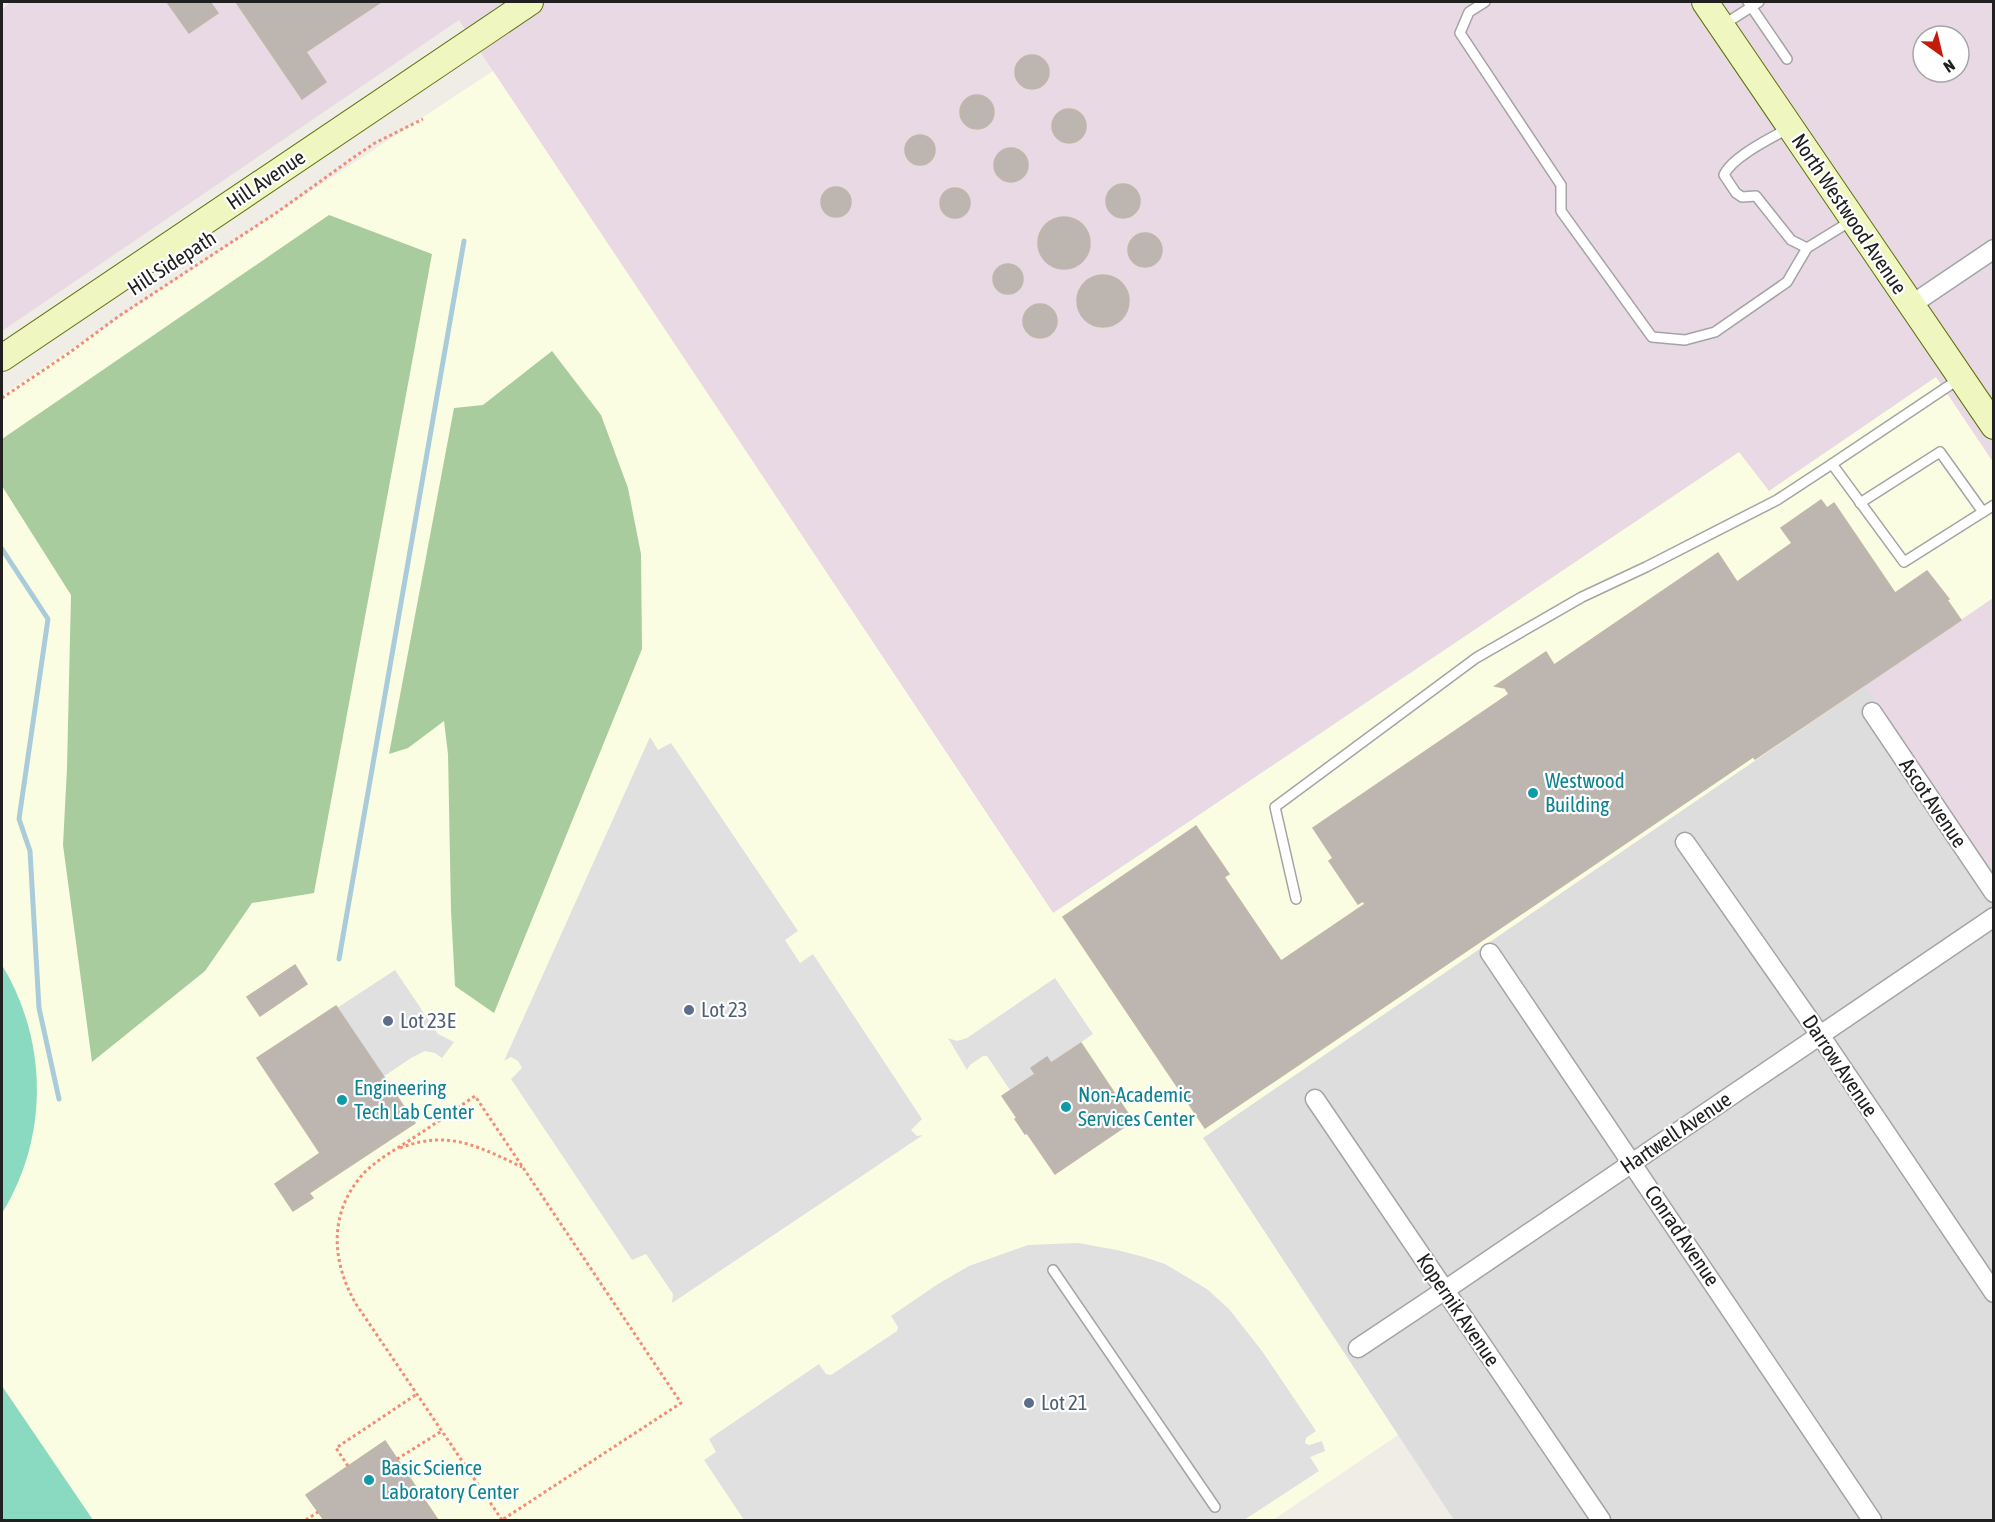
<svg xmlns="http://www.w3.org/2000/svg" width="1995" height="1522" font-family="'Asap Condensed',sans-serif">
<rect width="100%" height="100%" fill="#f0ede7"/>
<!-- residential -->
<path fill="#dedddd" d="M1866,686L1993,871V1520H1454L1197,1129Z"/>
<!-- industrial -->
<path fill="#e8d9e4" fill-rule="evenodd" d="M10,2H1993V871L1866,686L1197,1129L459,20L2,331V10ZM1923,36H1959V72H1923Z"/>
<!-- education -->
<path fill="#fbfde2" d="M493,71L1053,913L1739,452L1769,491L1936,377L1993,462V598L1203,1138L1398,1435L1273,1520H2V395Z"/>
<!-- forest -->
<g fill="#a8cc9e">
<path d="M329,215L432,254L314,893L252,903L205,971L92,1062L63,845L67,768L71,595L2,486V439Z"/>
<path d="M552,351L601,415L628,488L641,554L642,649L494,1013L455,986L451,910L448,754L444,721L408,748L389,754L454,408L483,405Z"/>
</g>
<!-- pitch -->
<g fill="#8adac1">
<path d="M2,965C48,1041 49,1137 2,1213Z"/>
<path d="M2,1386L93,1520H2Z"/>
</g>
<!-- parking -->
<g fill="#e0e0e0">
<path d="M650,737L658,750L671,743L798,931L785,940L800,963L813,954L922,1119L911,1130L917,1136L923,1135L672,1303L673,1294L646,1254L632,1260L511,1079L522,1068L518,1061L511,1057L504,1061Z"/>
<path d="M395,970L438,1034L454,1042L442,1058L435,1053L425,1051L411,1058L383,1077L337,1008Z"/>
<path d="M1055,978L1093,1034L1051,1063L1031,1068L1035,1074L1010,1090L987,1056H983L970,1065L967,1070L948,1038L957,1041L967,1038Z"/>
<path d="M1078,1243L1117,1250L1144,1257L1165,1264L1207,1289L1229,1309L1262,1351L1316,1431L1306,1438L1305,1443L1309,1445L1322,1441L1325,1451L1310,1457L1319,1471L1244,1520H744L704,1460L716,1452L709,1439L819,1364L826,1374L831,1375L897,1331L898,1327L891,1316L938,1284L969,1266L1028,1245Z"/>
</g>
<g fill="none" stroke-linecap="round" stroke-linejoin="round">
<!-- stream -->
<g stroke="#aaccda" stroke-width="5">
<path d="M2,549L48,619L19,819L30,851L39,1008L59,1099"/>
<path d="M339,959L464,241"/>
</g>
</g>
<!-- building -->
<g fill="#bdb6b0" stroke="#c1b6aa" stroke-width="1.5">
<path d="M167,2H210L218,13L189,33Z"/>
<path d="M236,2H381L306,52L326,82L302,99Z"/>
<circle cx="1032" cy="72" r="17"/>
<circle cx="977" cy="112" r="17"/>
<circle cx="1069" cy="126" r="17"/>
<circle cx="920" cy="150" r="15"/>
<circle cx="1011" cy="165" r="17"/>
<circle cx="1123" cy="201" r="17"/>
<circle cx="836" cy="202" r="15"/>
<circle cx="955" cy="203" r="15"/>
<circle cx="1064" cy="243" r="26"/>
<circle cx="1145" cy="250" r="17"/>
<circle cx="1008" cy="279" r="15"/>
<circle cx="1103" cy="301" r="26"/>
<circle cx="1040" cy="321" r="17"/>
<path d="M1821,500L1827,508L1834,503L1895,593L1927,571L1949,599L1947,600L1961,620L1755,759L1753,757L1205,1128L1063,917L1196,826L1229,874L1224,877L1281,961L1365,904L1363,901L1358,904L1329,861L1333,858L1313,828L1509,694L1505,688L1495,686L1546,652L1554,665L1718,553L1737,582L1792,543L1781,528Z"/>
<path d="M295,965L307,984L260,1016L247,997Z"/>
<path d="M336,1006L415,1123L309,1193L313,1198L293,1211L275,1184L320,1153L257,1058Z"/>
<path d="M1081,1043L1133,1121L1055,1174L1027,1133L1025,1134L1015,1119L1017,1118L1002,1096L1035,1074L1031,1068L1047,1057L1051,1063Z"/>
<path d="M385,1441L438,1520H324L306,1495Z"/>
</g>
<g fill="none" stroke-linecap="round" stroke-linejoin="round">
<!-- lane casing -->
<g stroke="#a4a4a4" stroke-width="12">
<g id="lane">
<path d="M1485,2L1469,12L1460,33L1561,185V211L1652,337L1685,340L1715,332L1787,282L1807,248"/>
<path d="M1748,2L1787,59"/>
<path d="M1723,25L1759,2"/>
<path d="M1789,128C1771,138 1732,157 1724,175L1736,193L1742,197L1756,196L1791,240L1807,248L1851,221"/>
<path d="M1959,379L1832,464L1904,562L1994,505"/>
<path d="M1860,503L1940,452L1983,512"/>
<path d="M1296,899L1275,807L1476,658L1582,597L1646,567L1777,500L1832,464"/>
<path d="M1053,1270L1215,1507"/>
</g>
</g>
<!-- street casing -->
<g stroke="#a4a4a4" stroke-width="21">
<g id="street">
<path d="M1911,305L1994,249"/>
<path d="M1872,712L1994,893"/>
<path d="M1685,842L1820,1035L1994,1293"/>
<path d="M1490,953L1872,1520"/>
<path d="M1315,1099L1601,1520"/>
<path d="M1358,1348L1445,1290L1994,917"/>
</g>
</g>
<!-- secondary casing -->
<g stroke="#5f720c" stroke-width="28">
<g id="secondary">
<path d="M1705,2L1994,426"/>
<path d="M2,358L530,2"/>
</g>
</g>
<!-- path -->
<g stroke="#f18d76" stroke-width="3" stroke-dasharray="3 3" stroke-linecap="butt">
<path d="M2,398L69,353L119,316L276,213L357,155L375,143L423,119"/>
<path d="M400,1148C449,1129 479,1147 522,1167"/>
<path d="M397,1459L442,1431"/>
<path d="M348,1466L336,1448L417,1394"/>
<path d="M306,1520L318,1512"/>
<path d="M502,1520L356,1304C331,1261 328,1211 365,1172C378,1159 395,1150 410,1140C432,1126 453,1111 475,1096L681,1403L502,1520"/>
</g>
<!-- lane -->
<use href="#lane" stroke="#fff" stroke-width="9"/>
<!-- street -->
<use href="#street" stroke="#fff" stroke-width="18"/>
<!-- secondary -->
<use href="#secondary" stroke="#eff6bf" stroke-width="26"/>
</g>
<!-- markers -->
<g fill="#0f9aa8" stroke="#fff" stroke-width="2">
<circle cx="1533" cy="793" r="6"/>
<circle cx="342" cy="1100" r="6"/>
<circle cx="1066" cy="1107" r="6"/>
<circle cx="369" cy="1480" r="6"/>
</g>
<g fill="#5c6f8a" stroke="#fff" stroke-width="2">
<circle cx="689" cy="1010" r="6"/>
<circle cx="388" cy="1021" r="6"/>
<circle cx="1029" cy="1403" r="6"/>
</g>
<g text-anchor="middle" stroke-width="4.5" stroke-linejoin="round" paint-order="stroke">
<!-- street labels -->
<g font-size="21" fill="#202020" stroke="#fff">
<text transform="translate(266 180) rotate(-34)" y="7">Hill Avenue</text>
<text transform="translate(1849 214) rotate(56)" y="7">North Westwood Avenue</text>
<text transform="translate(172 263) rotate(-33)" y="7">Hill Sidepath</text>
<text transform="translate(1933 803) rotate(56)" y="7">Ascot Avenue</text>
<text transform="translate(1840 1066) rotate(56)" y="7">Darrow Avenue</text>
<text transform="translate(1676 1133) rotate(-34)" y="7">Hartwell Avenue</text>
<text transform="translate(1682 1236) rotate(56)" y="7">Conrad Avenue</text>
<text transform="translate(1458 1310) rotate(56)" y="7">Kopernik Avenue</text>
</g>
<!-- culture labels -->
<g font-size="21" fill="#0d838f" stroke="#fff" text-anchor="start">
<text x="1545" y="788">Westwood<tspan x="1545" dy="24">Building</tspan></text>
<text x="354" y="1095">Engineering<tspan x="354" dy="24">Tech Lab Center</tspan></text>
<text x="1078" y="1102">Non-Academic<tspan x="1078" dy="24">Services Center</tspan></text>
<text x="381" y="1475">Basic Science<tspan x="381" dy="24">Laboratory Center</tspan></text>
</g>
<!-- service labels -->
<g font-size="21" fill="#4e5e75" stroke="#fff" text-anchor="start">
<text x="701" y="1017">Lot 23</text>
<text x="400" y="1028">Lot 23E</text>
<text x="1041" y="1410">Lot 21</text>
</g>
</g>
<!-- border -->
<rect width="1995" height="1522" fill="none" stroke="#202020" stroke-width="6"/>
<!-- north arrow -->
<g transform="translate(1941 54) rotate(146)"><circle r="28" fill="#ffffff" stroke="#a6a6a6" stroke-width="1.5"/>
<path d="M0-4.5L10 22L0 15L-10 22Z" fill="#c31b0c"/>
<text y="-9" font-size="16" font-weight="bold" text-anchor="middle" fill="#202020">N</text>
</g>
</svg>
